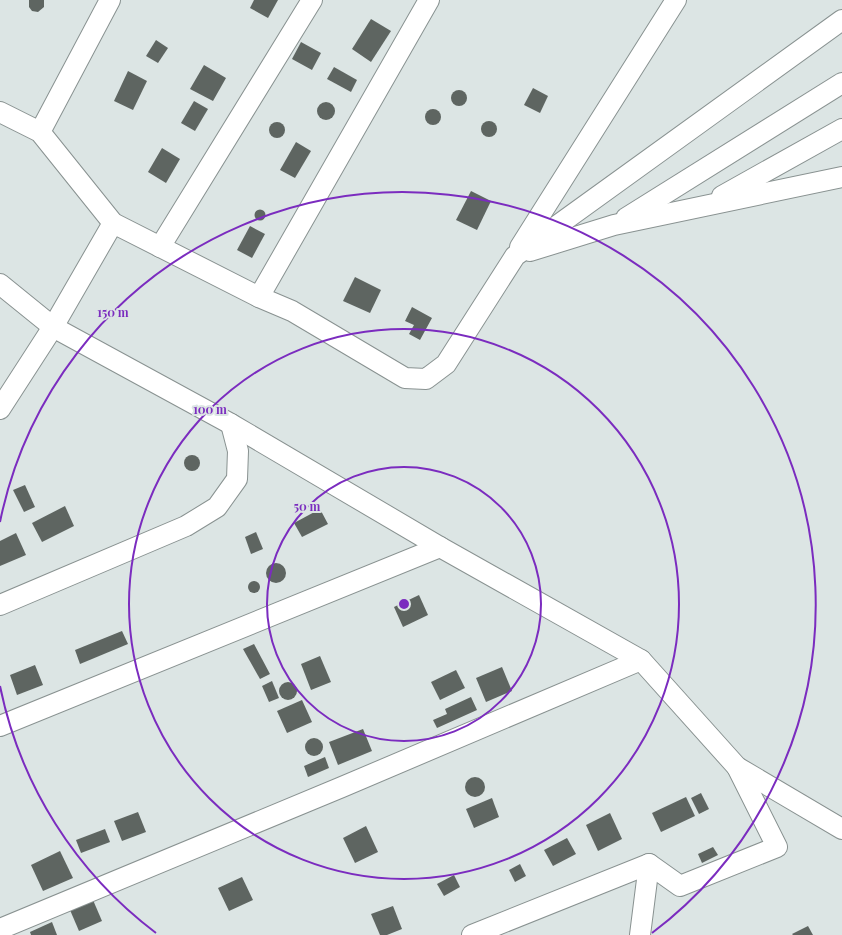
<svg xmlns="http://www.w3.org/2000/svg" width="842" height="935" font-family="'Playfair Display',serif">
<rect width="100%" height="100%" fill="#dce5e4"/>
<!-- building -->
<g fill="#5e6561">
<path d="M29,0H44V7L38,12L32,11L29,7Z"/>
<path d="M254,0H278L268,18L250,8Z"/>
<path d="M371,19L391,31L371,62L352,49Z"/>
<path d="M156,40L168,48L158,63L146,56Z"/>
<path d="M301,42L321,53L312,70L292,59Z"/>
<path d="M204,65L226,78L213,101L190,89Z"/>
<path d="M334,67L357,80L351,92L327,79Z"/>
<path d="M128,71L147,81L133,110L114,101Z"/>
<path d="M533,88L548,96L540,113L524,105Z"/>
<circle cx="459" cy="98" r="8"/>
<path d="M194,101L208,109L195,131L181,123Z"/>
<circle cx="326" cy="111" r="9"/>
<circle cx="433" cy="117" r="8"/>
<circle cx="489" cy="129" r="8"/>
<circle cx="277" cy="130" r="8"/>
<path d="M296,142L311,151L295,178L280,170Z"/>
<path d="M162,148L180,159L166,183L148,172Z"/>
<path d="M471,191L491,201L477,230L456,220Z"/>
<circle cx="260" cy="215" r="5.5"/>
<path d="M250,226L265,234L252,258L237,250Z"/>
<path d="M355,277L381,290L370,313L343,301Z"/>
<path d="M412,307L432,318L420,340L409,334L414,325L405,321Z"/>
<circle cx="192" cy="463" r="8"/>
<path d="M25,485L35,507L24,512L13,490Z"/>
<path d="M65,506L74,526L42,542L32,523Z"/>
<path d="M320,509L328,524L302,537L294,523Z"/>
<path d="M256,532L263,549L251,554L245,537Z"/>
<path d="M16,533L26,555L0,566V541Z"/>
<circle cx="276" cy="573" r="10"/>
<circle cx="254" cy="587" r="6"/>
<path d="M419,595L428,615L403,627L394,607Z"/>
<path d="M122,631L128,644L80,664L75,650Z"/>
<path d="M254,644L270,674L260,679L243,649Z"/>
<path d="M320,656L331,682L311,690L301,664Z"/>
<path d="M35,665L43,685L17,695L10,675Z"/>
<path d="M502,667L512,691L486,702L476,678Z"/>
<path d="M456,670L465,688L440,700L431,682Z"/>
<path d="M272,681L279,698L269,702L262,686Z"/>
<circle cx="288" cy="691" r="9"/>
<path d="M471,697L477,710L437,728L433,720L447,714L445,709Z"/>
<path d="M302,700L312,722L287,733L277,711Z"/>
<path d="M363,729L372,751L338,765L329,742Z"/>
<circle cx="314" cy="747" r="9"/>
<path d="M325,757L329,768L308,777L304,766Z"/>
<circle cx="475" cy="787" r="10"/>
<path d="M701,793L709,809L699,814L691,798Z"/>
<path d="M686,797L695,816L661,832L652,813Z"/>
<path d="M492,798L499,817L474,828L466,809Z"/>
<path d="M138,812L146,832L122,841L114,821Z"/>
<path d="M610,813L622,839L598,851L586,825Z"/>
<path d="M366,826L378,852L355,863L343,838Z"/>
<path d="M105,829L110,842L81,853L76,840Z"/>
<path d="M567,838L576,854L553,866L544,850Z"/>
<path d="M713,847L718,855L702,863L698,854Z"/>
<path d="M60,851L73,878L43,891L31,865Z"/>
<path d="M520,864L526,876L515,882L509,870Z"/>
<path d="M454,875L460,887L444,896L437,884Z"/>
<path d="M242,877L253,900L229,911L218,888Z"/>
<path d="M93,900L102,921L79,931L70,910Z"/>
<path d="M393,906L402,929L387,935H380L371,914Z"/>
<path d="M52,922L57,935H31L30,932Z"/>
<path d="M808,926L813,935H793L792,934Z"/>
</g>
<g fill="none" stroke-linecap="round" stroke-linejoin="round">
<!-- street casing -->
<g stroke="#899291" stroke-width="22">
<g id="street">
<path d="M0,112L40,132L113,223L259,297L292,311L405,378L426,379L446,364L515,256L842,20"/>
<path d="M40,132L110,0"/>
<path d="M722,196L842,129"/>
<path d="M626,218L842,83"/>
<path d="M160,247L312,0"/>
<path d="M520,247L676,0"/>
<path d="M530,251L614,225L842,177"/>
<path d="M0,284L53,327L231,424L440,547L641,660L737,767L842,829"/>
<path d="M259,297L429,0"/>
<path d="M0,409L53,327L113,223"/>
<path d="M0,605L186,526L217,507L237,479L238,451L231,424"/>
<path d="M0,726L440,547"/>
<path d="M0,929L342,787L641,660"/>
<path d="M472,935L649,864L680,886L777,847L737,767"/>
<path d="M640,935L649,864"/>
</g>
</g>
<!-- street -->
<use href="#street" stroke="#fff" stroke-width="20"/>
</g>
<!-- distance rings -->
<g fill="none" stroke="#7b2cbf" stroke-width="2">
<circle cx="404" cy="604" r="137"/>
<circle cx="404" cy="604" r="275"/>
<path d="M156 933A412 412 0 0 1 0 686M0 522A412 412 0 1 1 652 933"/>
</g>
<circle cx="404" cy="604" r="6" fill="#7b2cbf" stroke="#dce5e4" stroke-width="2"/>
<g font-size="12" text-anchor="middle" font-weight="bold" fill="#7b2cbf" stroke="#dce5e4" stroke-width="4" stroke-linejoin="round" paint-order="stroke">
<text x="113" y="317">150 m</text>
<text x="210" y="414">100 m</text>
<text x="307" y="511">50 m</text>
</g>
</svg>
